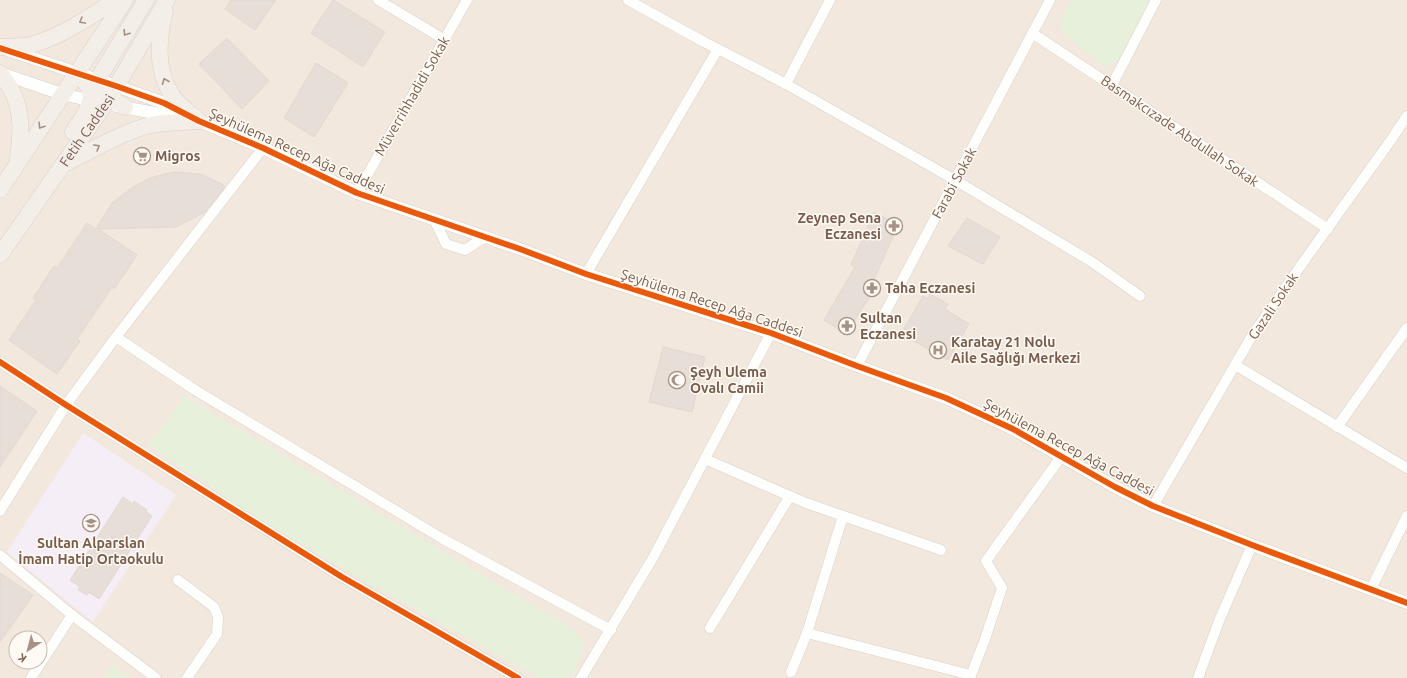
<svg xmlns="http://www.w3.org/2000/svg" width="1407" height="678" font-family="Ubuntu,sans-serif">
<rect width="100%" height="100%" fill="#f9f5f0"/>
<!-- residential -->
<path fill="#f2e8de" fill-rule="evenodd" d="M0,0H1407V678H0ZM16,638H40V662H16Z"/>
<!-- education -->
<path fill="#f6eef6" d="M83,433L176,495L93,622L7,552Z"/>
<!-- green -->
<g fill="#e7f0db">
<path d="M1071,0H1150L1117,61L1106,67L1062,33L1059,25Z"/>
<path d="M184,396L577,632L584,645L574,672L566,678H540L357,577L258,519L148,445Z"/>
<path d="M112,664L130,678H105Z"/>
</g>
<!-- building -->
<g fill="#e6ded7" stroke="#e2d8d2">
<path d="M231,0H276L255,30L225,9Z"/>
<path d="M333,0L385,32L363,67L311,33Z"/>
<path d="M227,38L269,81L242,109L199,64Z"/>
<path d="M316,63L348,83L314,137L284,118Z"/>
<path d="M173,172L200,174L222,184L225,187L205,212L176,227L98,229L137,255L114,289L112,287L77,339L80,341L57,374L9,340L36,300L33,298L54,266L57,268L87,223L96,229L112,203L133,187L150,178Z"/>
<path d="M874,212L898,225L872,284L876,287L846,334L824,320L855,267L851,265Z"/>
<path d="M967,218L1000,237L983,264L948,246Z"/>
<path d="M930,294L948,304L945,309L969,324L948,360L901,334L923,296L927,299Z"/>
<path d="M663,347L705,357L692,412L649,402Z"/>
<path d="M0,386L37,411L0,467Z"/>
<path d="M123,497L133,504L134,501L147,510L146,512L152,516L99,599L89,592L87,595L78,590L80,587L70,580Z"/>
<path d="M0,573L33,595L0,642Z"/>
</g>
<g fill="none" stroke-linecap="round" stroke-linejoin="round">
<!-- minor casing -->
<g stroke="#d7d1cb" stroke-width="11">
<g id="minor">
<path d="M378,0L445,40"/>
<path d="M628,0L704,42L786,84L955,180L1092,262L1140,296"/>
<path d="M1032,33L1328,229"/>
<path d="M786,84L830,0"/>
<path d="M1112,85L1156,0"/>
<path d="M357,193L467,0"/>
<path d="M434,219L446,244L465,250L485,237"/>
<path d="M586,274L718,49"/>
<path d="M116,337L195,390L443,539L611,630"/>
<path d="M0,362L66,405L342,577L518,678"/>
<path d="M1235,365L1407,468"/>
<path d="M857,366L1050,0"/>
<path d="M1337,427L1407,328"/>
<path d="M705,459L806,503L941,550"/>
<path d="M1153,506L1253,334L1309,254L1391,140L1407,116"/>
<path d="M0,511L66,405L116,337L263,148"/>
<path d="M0,555L72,615L156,678"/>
<path d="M178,580L214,607L218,617L217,634L187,678"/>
<path d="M1371,589L1407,516"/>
<path d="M710,628L790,496"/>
<path d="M807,633L971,675"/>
<path d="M791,672L807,633L843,516"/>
<path d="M31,678L72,615"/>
<path d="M581,678L654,556L771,333"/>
<path d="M970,678L985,639L1002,588L986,561L1061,457"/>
<path d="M1198,678L1219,621L1252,545"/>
</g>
</g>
<!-- tertiary casing -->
<g stroke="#d7d1cb" stroke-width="13">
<g id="tertiary">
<path d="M5,49L116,86L164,103L199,121L263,148L357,193L520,249L586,274L771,333L857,366L946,398L1013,429L1115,487L1153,506L1252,545L1407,603"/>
<path d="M0,73L62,94L97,102"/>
<path d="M117,106L182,118"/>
</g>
</g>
<!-- primary casing -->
<g stroke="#dad1cc" stroke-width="17">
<g id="primary">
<path d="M165,11C157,42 155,77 178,103C184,109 192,115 199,121"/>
<path d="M0,47C10,46 21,47 31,45C62,36 89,18 115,0"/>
<path d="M0,73C4,79 9,85 12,91C23,112 21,136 18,158"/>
<path d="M125,107C116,101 99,94 99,81C99,77 102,72 104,69L146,0"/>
<path d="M73,132C80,121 96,102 89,88C86,82 80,77 77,73"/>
<path d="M64,164C89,152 113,137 140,128C158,122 179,122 199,121"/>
<path d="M0,190L125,0"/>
<path id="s1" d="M0,255L110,97L167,0"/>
</g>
</g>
<!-- minor -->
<use href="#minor" stroke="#fefefd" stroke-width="10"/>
<!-- tertiary -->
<use href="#tertiary" stroke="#fefefd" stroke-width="12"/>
<!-- primary -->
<use href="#primary" stroke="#f3eee8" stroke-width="16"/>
<!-- cycleway casing -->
<g stroke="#fffaf3" stroke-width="8">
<g id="cycleway">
<path d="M0,48L116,86L164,103L199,121L263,148L357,193L520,249L586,274L771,333L857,366L946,398L1013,429L1115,487L1153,506L1252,545L1407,603"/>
<path d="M0,362L66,405L342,577L518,678"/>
</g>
</g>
<!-- cycleway -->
<use href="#cycleway" stroke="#e8590c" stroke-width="6"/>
</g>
<!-- one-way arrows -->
<defs><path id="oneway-chevron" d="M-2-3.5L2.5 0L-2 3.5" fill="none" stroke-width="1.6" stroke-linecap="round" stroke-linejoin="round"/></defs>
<g stroke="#a48f83">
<use href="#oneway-chevron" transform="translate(82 21) rotate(150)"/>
<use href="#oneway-chevron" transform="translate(126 33) rotate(122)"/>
<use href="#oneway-chevron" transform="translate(165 81) rotate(-112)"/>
<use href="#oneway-chevron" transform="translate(41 126) rotate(123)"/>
<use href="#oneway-chevron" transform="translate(97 147) rotate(-30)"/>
</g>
<!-- icons -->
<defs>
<g id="supermarket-ring" transform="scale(0.9)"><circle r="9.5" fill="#fffaf3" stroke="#a69286" stroke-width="1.5"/><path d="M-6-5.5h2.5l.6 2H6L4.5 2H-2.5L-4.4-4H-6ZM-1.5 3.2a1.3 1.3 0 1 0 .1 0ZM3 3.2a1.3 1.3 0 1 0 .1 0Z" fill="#a69286"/></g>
<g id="pharmacy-ring" transform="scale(0.9)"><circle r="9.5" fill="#fffaf3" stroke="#a69286" stroke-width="1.5"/><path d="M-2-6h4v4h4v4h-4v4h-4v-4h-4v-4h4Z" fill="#a69286"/></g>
<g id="hospital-ring" transform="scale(0.9)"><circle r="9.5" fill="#fffaf3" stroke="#a69286" stroke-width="1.5"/><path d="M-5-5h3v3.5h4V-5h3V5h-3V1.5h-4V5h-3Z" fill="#a69286"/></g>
<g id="mosque-ring" transform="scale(0.9)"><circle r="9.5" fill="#fffaf3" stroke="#a69286" stroke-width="1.5"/><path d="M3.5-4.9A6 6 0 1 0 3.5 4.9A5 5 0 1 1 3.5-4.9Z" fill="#a69286"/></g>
<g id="school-ring" transform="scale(0.9)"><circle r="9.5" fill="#fffaf3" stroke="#a69286" stroke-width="1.5"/><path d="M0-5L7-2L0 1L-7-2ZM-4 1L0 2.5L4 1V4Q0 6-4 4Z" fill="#a69286"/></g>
</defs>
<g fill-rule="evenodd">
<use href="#supermarket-ring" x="142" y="156"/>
<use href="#pharmacy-ring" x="894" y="226"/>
<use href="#pharmacy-ring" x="872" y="288"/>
<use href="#pharmacy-ring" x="847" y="326"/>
<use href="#hospital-ring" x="938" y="350"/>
<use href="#mosque-ring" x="677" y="380"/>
<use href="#school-ring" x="91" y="523"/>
</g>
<g text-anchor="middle" stroke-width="3" stroke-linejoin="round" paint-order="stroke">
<!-- street labels -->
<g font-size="14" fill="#7a5c4d" stroke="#fffaf3">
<text transform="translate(412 96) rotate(-60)" y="5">Müverrihhadidi Sokak</text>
<text dy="5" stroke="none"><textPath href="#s1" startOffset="152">Fetih Caddesi</textPath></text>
<text transform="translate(1180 131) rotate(34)" y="5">Basmakcızade Abdullah Sokak</text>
<text transform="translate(297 151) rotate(24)" y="5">Şeyhülema Recep Ağa Caddesi</text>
<text transform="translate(954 183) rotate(-62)" y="5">Farabi Sokak</text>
<text transform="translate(712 303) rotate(18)" y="5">Şeyhülema Recep Ağa Caddesi</text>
<text transform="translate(1273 306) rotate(-56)" y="5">Gazali Sokak</text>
<text transform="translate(1069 447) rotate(28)" y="5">Şeyhülema Recep Ağa Caddesi</text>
</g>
<!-- poi labels -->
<g font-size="14" font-weight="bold" fill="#7a5c4d" stroke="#fffaf3" text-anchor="start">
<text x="155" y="161">Migros</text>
<text x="881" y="223" text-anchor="end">Zeynep Sena<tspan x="881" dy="16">Eczanesi</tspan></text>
<text x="885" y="293">Taha Eczanesi</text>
<text x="860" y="323">Sultan<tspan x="860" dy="16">Eczanesi</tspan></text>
<text x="951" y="347">Karatay 21 Nolu<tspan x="951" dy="16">Aile Sağlığı Merkezi</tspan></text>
<text x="690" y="377">Şeyh Ulema<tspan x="690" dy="16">Ovalı Camii</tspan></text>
<text x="91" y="548" text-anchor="middle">Sultan Alparslan<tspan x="91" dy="16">İmam Hatip Ortaokulu</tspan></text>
</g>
</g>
<!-- north arrow -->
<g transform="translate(28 650) rotate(216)"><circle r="19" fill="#fffaf3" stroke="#cabbb1"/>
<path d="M0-3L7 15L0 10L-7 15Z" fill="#a69286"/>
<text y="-6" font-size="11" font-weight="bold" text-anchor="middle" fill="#7a5c4d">K</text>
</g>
</svg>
